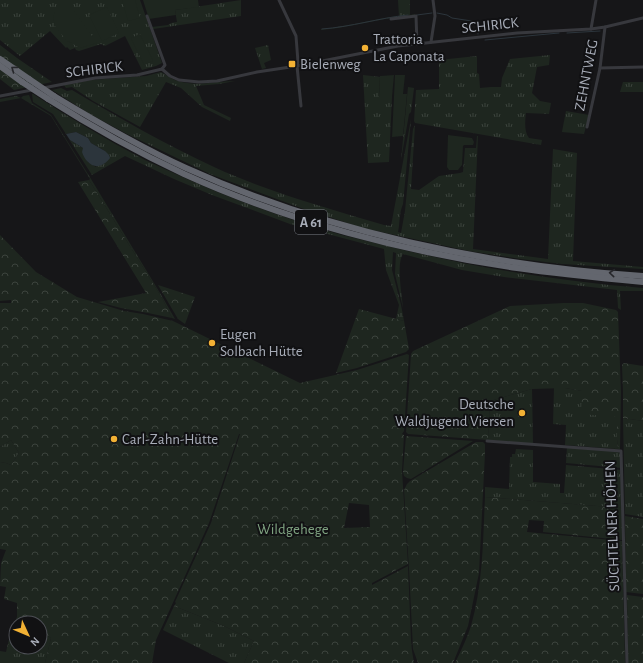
<svg xmlns="http://www.w3.org/2000/svg" width="643" height="663" font-family="'Alegreya Sans',sans-serif">
<defs>
<pattern id="grass-tufts" width="24" height="20" patternUnits="userSpaceOnUse"><rect width="24" height="20" fill="#1e261f"/><path d="M3 7l-1-3M5 7V3M7 7l1-3M15 17l-1-3M17 17v-4M19 17l1-3" fill="none" stroke="#3c433d"/></pattern>
<pattern id="forest-crowns" width="20" height="18" patternUnits="userSpaceOnUse"><rect width="20" height="18" fill="#1e261f"/><path d="M2 6a3 3 0 1 1 6 0M12 15a3 3 0 1 1 6 0" fill="none" stroke="#3c433d"/></pattern>
</defs>
<rect width="100%" height="100%" fill="#161618"/>
<!-- grass -->
<g fill="url(#grass-tufts)">
<path d="M0,0H140L162,63L156,66L142,70L125,36L105,46L101,44L79,51L76,50L75,48L70,50L67,47L66,48L50,31L20,56L0,40Z"/>
<path d="M241,0V16L153,29L152,27L168,25L171,23L177,22L175,10Z"/>
<path d="M398,0H410V15L415,14V15L385,19L338,28L321,30V29C347,27 372,19 399,16Z"/>
<path d="M268,45L271,60L264,63L266,68L262,69L255,48Z"/>
<path d="M550,55L549,65L537,67L532,93L540,101L551,103L549,114L526,113C525,121 524,132 529,138L542,140L541,145L415,123L414,121L416,90L439,89V60L477,56V73L479,74L480,88L491,87H501L502,78L510,59Z"/>
<path d="M161,72C167,75 171,79 178,81C197,87 216,81 235,81L219,84L196,86L204,105L231,118L230,121L202,107L181,88L166,82L140,127L93,101L72,87L66,88L64,85L91,80L146,76Z"/>
<path d="M363,75L380,77L379,97H392L389,162L368,163Z"/>
<path d="M623,82H643V92H620Z"/>
<path d="M408,87L414,88L411,112L409,114L401,160Z"/>
<path d="M61,88L67,91L72,90C119,118 165,144 214,167C268,192 327,208 384,225L391,226L411,119L403,204C399,213 400,222 398,232L401,233L405,211L413,129L415,125L411,189L419,190L439,176L460,173L463,172L465,148H476L477,136H478L473,249L548,259L553,149L577,153L573,261L643,267V269L562,264L521,259L469,251L363,228L301,208L210,174L127,134L90,114L52,90Z"/>
<path d="M32,94H33C70,118 107,140 145,160C156,165 167,170 178,175C231,199 286,219 342,235C357,239 372,242 387,246C471,267 557,281 643,288V291H620L621,310L618,308L617,290L504,277L462,270L403,254C396,264 402,295 403,308L395,274L396,253L393,252L392,270L401,305L404,321L396,319L399,305L386,270L384,249L290,224L212,195L174,179L125,156L92,175L67,136L70,140L83,148L88,162L96,167L105,151L91,143L88,138L76,132L66,134L53,114L33,102Z"/>
<path d="M29,95L32,103L51,115L91,179L163,298L175,319L172,318L162,298L89,180L90,179L51,116L21,98L0,102V99L16,96L21,98L23,96Z"/>
<path d="M566,111L589,115L584,134L562,132Z"/>
<path d="M554,388H565L582,391L617,417V439L618,449L565,445L566,425L553,424Z"/>
<path d="M532,389L533,444L488,440L490,401Z"/>
<path d="M623,418L643,421V517L625,514Z"/>
<path d="M11,440L19,453L11,465L6,463L0,462V447Z"/>
<path d="M567,447L618,451L620,453L621,468L566,463Z"/>
<path d="M516,449L533,450V482L560,484V493H564L566,465L621,470L622,508L485,497V487L509,489L510,457H512V454H515Z"/>
<path d="M174,606L224,626L254,641L244,663H229L163,630Z"/>
<path d="M12,627H16V647H40V631L51,638L45,663H0V651L6,652Z"/>
</g>
<!-- forest -->
<g fill="url(#forest-crowns)" fill-rule="evenodd">
<path d="M0,45L17,58L52,82L14,90L0,79Z"/>
<path d="M89,180L162,298L172,318L148,313L121,308L98,302L146,293L78,182Z"/>
<path d="M0,235L36,272L77,297L124,311L143,314L173,321L300,383L357,370L407,354L409,355L404,431L402,434L404,435L402,471L408,564L372,583V585L408,566L411,640L412,651L414,663H244L254,641L224,626L174,606L176,603L175,602L211,523L240,434H239L209,523L156,640L152,663H45L51,638L40,631V623H16V627H12L17,617V603L4,599L6,587L0,586L1,563L6,550L0,549V462L6,463L11,465L19,453L11,440L0,447V303H11V300L0,301ZM349,503L369,505L370,527L344,528Z"/>
<path d="M158,285L195,297L185,324L178,319Z"/>
<path d="M564,303H583L616,310L618,312L621,392L620,449H618L617,439V417L581,414L582,391L565,388L532,389L490,401L488,440L408,434L406,432L411,354L413,351L510,306Z"/>
<path d="M359,309L404,321L409,349L406,352L357,368L336,373Z"/>
<path d="M624,363L643,366V421L623,418V392L622,365Z"/>
<path d="M406,436L473,441L411,479L407,478L404,476L403,472Z"/>
<path d="M476,442H483L485,444V453L479,573L468,626L453,663H418L413,649L409,569L404,490L407,484L410,481Z"/>
<path d="M485,497L622,508V540L543,532L544,521L529,520L527,532L622,541L625,663H455C461,651 467,638 471,626C483,584 483,540 485,497Z"/>
<path d="M625,516L643,519V594L626,592Z"/>
<path d="M627,595L643,597V663H628Z"/>
</g>
<!-- garden -->
<g fill="#1e261f">
<path d="M122,0H135L140,18L128,21Z"/>
<path d="M143,0H198L199,7L175,10L176,15L149,19Z"/>
<path d="M107,7L119,33L102,41L89,15Z"/>
<path d="M61,8H70L74,11L97,43L80,48L66,40L55,26L53,17L55,12Z"/>
<path d="M140,34L153,61L144,65L131,38Z"/>
<path d="M394,75L392,97H379L380,76Z"/>
<path d="M395,75H405L403,94H407L403,136L392,137Z"/>
<path d="M448,135L472,138L474,142L473,145H464L463,146L462,165L458,170H449L447,167Z"/>
</g>
<!-- water -->
<path fill="#2c353c" d="M76,132L88,138L91,143L105,151L109,155L110,158C104,166 95,170 87,161C85,159 83,155 82,152L83,148L70,140L66,134Z"/>
<g fill="none" stroke-linecap="round" stroke-linejoin="round">
<!-- stream -->
<g stroke="#2c353c" stroke-width="1">
<path d="M437,13L447,15L452,18L478,22V34"/>
<path d="M417,15L432,13"/>
<path d="M322,29C351,27 379,18 408,15"/>
<path d="M567,33L600,31"/>
<path d="M485,40L559,33"/>
</g>
<!-- street -->
<g stroke="#37383d" stroke-width="3">
<path d="M279,0L296,36L298,62L297,66L301,106"/>
<path d="M147,16L165,65L162,69"/>
<path d="M391,19L416,16L417,44"/>
<path d="M591,29L596,0"/>
<path d="M431,42L435,16L433,0"/>
<path d="M600,68L643,67"/>
<path d="M162,69L170,76L179,80L199,82L217,81L257,72L297,66L398,46L517,33L591,29L605,27L643,18"/>
<path d="M43,88L95,78L137,75L162,69"/>
<path d="M0,96L32,90"/>
<path d="M587,127L600,68L605,27"/>
<path d="M487,441L621,451L627,663"/>
</g>
<!-- highway -->
<g stroke="#63666e" stroke-width="6">
<path d="M0,59L29,79"/>
<path d="M0,66L22,82"/>
<path d="M54,96C97,122 140,147 186,168C327,232 488,266 643,276"/>
<path d="M48,99C92,127 137,152 184,174C287,221 405,252 517,268C559,274 601,278 643,282"/>
</g>
<!-- highway-bridge -->
<g stroke="#63666e" stroke-width="6">
<path d="M29,79L54,96"/>
<path d="M22,82L48,99"/>
</g>
</g>
<!-- one-way arrows -->
<defs><path id="oneway-chevron" d="M-2-3.5L2.5 0L-2 3.5" fill="none" stroke-width="1.6" stroke-linecap="round" stroke-linejoin="round"/></defs>
<g stroke="#26262a">
<use href="#oneway-chevron" transform="translate(14 69) rotate(-144)"/>
<use href="#oneway-chevron" transform="translate(612 273) rotate(-175)"/>
</g>
<!-- markers -->
<g fill="#f2b134" stroke="#111113" stroke-width="1.5">
<circle cx="365" cy="48" r="4"/>
<rect x="288" y="60" width="8" height="8" rx="2"/>
<circle cx="212" cy="343" r="4"/>
<circle cx="522" cy="413" r="4"/>
<circle cx="114" cy="439" r="4"/>
</g>
<g text-anchor="middle" stroke-width="4" stroke-linejoin="round" paint-order="stroke">
<!-- shield labels -->
<rect fill="#111113" stroke="#7b7e86" stroke-width="1" x="295" y="210" width="32" height="24" rx="3"/>
<g font-size="14" font-weight="bold" fill="#a8adb8">
<text x="311" y="227">A 61</text>
</g>
<!-- street labels -->
<g font-size="15" fill="#a8adb8" stroke="#111113">
<text transform="translate(490 25) rotate(-6)" y="5">SCHIRICK</text>
<text transform="translate(94 69) rotate(-7)" y="5">SCHIRICK</text>
<text transform="translate(586 75) rotate(-79)" y="5">ZEHNTWEG</text>
<text transform="translate(612 526) rotate(-92)" y="5">SÜCHTELNER HÖHEN</text>
</g>
<!-- poi labels -->
<g font-size="15" fill="#a8adb8" stroke="#111113" text-anchor="start">
<text x="373" y="44">Trattoria<tspan x="373" dy="17">La Caponata</tspan></text>
<text x="300" y="69">Bielenweg</text>
<text x="220" y="339">Eugen<tspan x="220" dy="17">Solbach Hütte</tspan></text>
<text x="514" y="409" text-anchor="end">Deutsche<tspan x="514" dy="17">Waldjugend Viersen</tspan></text>
<text x="122" y="444">Carl-Zahn-Hütte</text>
</g>
<!-- park labels -->
<g font-size="15" fill="#7fa381" stroke="#111113">
<text x="293" y="534">Wildgehege</text>
</g>
</g>
<!-- north arrow -->
<g transform="translate(28 635) rotate(134)"><circle r="19" fill="#111113" stroke="#4d4f55"/>
<path d="M0-3L7 15L0 10L-7 15Z" fill="#f2b134"/>
<text y="-6" font-size="11" font-weight="bold" text-anchor="middle" fill="#a8adb8">N</text>
</g>
</svg>
